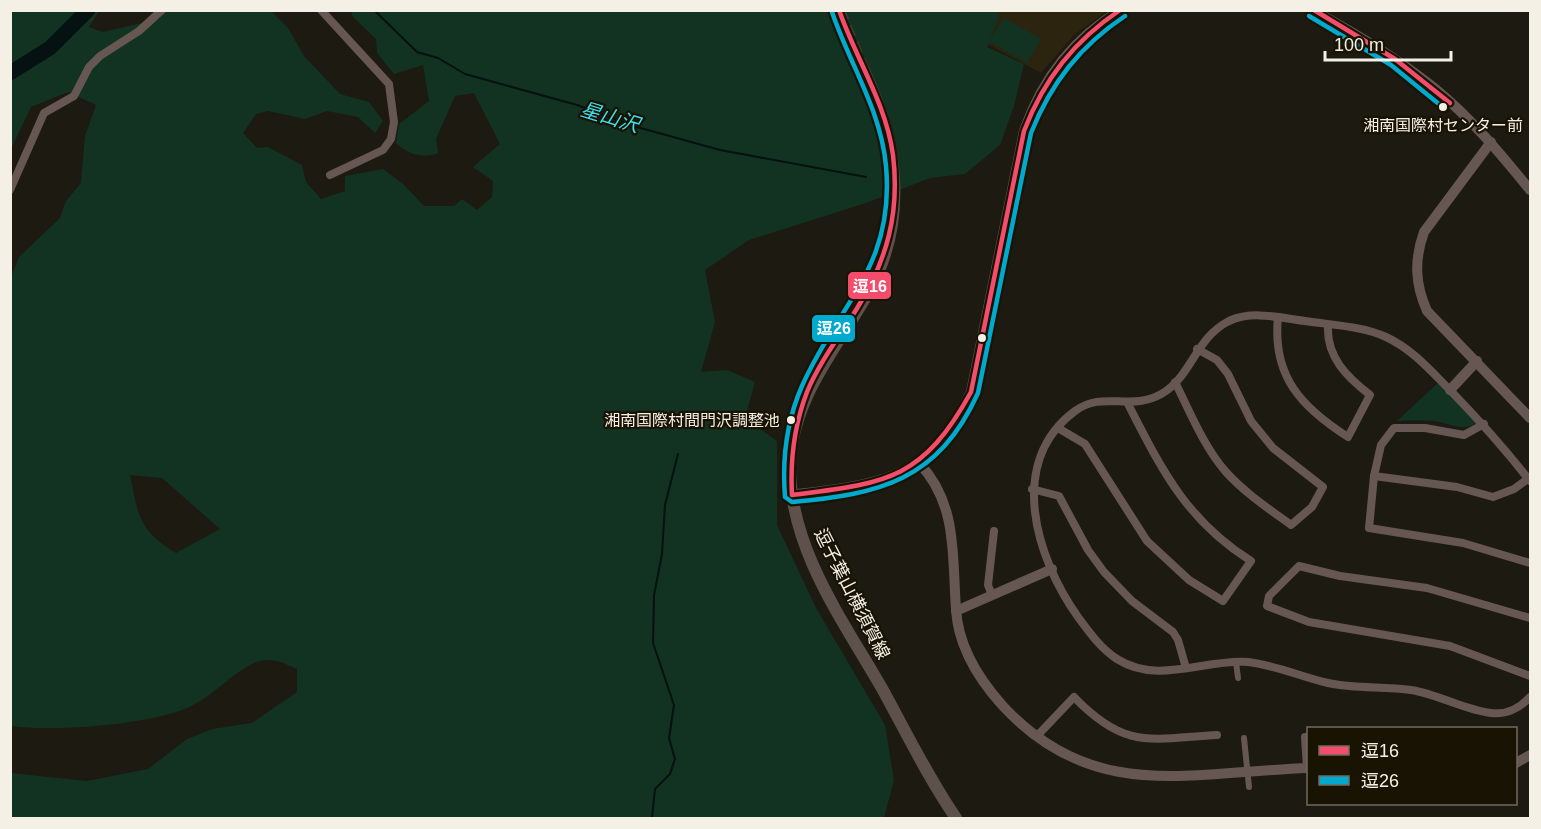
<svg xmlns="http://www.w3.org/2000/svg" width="1541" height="829" font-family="Arial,'Noto Sans JP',sans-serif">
<rect width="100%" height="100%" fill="#1d1a11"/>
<!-- built -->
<path fill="#2c240e" d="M995,11H1107L1074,35L1041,73L984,42Z"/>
<!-- green -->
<g fill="#123321" fill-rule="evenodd">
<path d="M998,10L999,17L990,40L1004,18L1041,39L1027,63L990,42L987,47L1024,64L1014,106L1000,145L965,174L930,178L866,203L749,240L705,270L715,322L701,372L727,370L755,382L745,418L777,441V525L816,608L885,725L894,780L884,818H11V773L87,781L148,769L187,739L212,729L252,723L297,692V669C282,662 271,656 254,663C232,673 215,694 193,705C157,725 51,732 11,726V277L19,257L60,218L66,201L81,183L85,136L96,105L68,92L31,107L11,149V11H99L89,27L103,32L159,19L165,11H271L288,28L304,56L340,94L369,102L383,121L375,133L358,117L327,111L305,119L268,111L256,114L243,133L257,148L268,147L302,165L306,182L321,199L345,191V176L383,169L403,184L424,206H454L462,199L477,210L492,197L493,181L473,167L500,144L474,93L455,96L436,139L438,153C422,159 408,154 396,143L399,124L429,101L423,65L394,74L377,53L376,39L353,17L351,11ZM130,475L162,478L220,529L176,553C139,531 138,515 130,475Z"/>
<path d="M1439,382L1479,421C1464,433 1452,424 1435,421C1422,420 1409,420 1397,421Z"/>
</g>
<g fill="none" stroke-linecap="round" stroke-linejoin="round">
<!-- stream -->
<g stroke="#061111" stroke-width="2">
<path d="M374,10L417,52L438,58L465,74L577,105L637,127L720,150L866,177"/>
<path d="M652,818L655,789L670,774L675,759L669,738L674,705L653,643L654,595L662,554L665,505L678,454"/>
</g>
<!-- river -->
<path stroke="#061111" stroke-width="15" d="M10,73L50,48L88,10"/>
<!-- secondary-tunnel -->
<path stroke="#3d3a31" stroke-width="12" stroke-dasharray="12 6" stroke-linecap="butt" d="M839,10L864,71"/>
<!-- pedestrian -->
<g stroke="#675753" stroke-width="6">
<path d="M1236,662L1238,678"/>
<path d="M1244,738L1249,787"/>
</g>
<!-- minor -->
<g stroke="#675753" stroke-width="8">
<path d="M321,10L389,84L394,122L391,139L383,150L330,175"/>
<path d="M10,190L44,113L74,96L89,67L100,56L139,31L162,10"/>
<path d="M1278,317C1272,376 1301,407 1348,437L1370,395C1347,377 1326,357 1328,325"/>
<path d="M1175,382C1190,412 1204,447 1226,472C1245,493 1269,509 1291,525L1312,507L1323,487L1273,448L1251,421L1228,374L1217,360L1197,349"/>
<path d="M1484,424L1464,435L1425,428H1394L1381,445L1374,476L1457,487L1493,497L1514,489L1529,478"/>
<path d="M1058,428L1085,444L1147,541L1189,580L1223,601L1251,561C1186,520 1162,470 1128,404"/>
<path d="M1374,476L1369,528L1463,543L1530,563"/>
<path d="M1530,481C1505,449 1478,419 1450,390C1430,370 1412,349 1386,337C1362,326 1331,325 1305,321C1280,318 1253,310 1229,321C1197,337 1192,373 1166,391C1133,414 1104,389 1075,411C1006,462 1036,558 1078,617C1089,632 1101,649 1117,659C1158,685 1203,659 1248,662C1275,665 1302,677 1328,683C1355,689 1384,686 1411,690C1438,694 1464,710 1491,713C1506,715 1520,708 1530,697"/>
<path d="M1032,489L1059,496L1088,550L1104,572L1132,601L1173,632L1178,640L1186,668"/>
<path d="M992,595L988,585L994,531"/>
<path d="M1530,618L1427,588L1340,576L1299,566L1269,596L1267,606L1309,622L1450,646L1530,676"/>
<path d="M1037,736L1074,697C1125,750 1150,739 1217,735"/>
<path d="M1305,737L1307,768"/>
</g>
<!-- tertiary -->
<g stroke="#675753" stroke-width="10">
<path d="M1313,10C1354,33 1396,57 1433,87C1470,117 1500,153 1530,190"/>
<path d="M1491,142L1424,232C1414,260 1415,284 1427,311L1530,418"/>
<path d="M1450,390L1477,361"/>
<path d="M919,463C958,504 952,556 956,609C958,646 977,677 1002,705C1093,804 1190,772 1308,768"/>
<path d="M792,495C882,483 928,482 971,392L1024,131C1042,79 1073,38 1121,10"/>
<path d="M956,611L1052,569"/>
<path d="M1516,763L1530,755"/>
</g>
<!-- secondary -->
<path stroke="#5e504a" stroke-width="12" d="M864,71C898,142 909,221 868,293C836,350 790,400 790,469C791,552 845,623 884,692C907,734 929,779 956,818"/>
<!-- bus-1 casing -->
<g stroke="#191304" stroke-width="9">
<g id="bus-1">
<path d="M839,10C856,59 886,103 893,155C900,213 887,261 856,310C839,337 819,363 807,392C794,426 790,460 792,495C886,483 922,481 971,392L1024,131C1044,79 1074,41 1120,10"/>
<path d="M1314,10L1395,59L1450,103"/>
</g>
</g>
<!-- bus-2 casing -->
<g stroke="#191304" stroke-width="9">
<g id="bus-2">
<path d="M832,12C850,65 881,110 886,166C895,267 839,303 802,386C787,420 782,459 785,497L792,502C880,494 938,481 978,393L1031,133C1051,83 1080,46 1125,16"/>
<path d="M1309,16L1391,65L1445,109"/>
</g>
</g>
<!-- bus-1 -->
<use href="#bus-1" stroke="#f44d6c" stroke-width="4.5"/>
<!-- bus-2 -->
<use href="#bus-2" stroke="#00a9ce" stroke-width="4.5"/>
</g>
<!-- markers -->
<g fill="#f4f0e5" stroke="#191304" stroke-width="2">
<circle cx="1443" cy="107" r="5"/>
<circle cx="982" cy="338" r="5"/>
<circle cx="791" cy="420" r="5"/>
</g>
<g text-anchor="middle" stroke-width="4.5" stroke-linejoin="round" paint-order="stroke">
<!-- bus labels -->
<g font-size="16" fill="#f4f0e5" stroke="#191304">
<text x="1443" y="131">湘南国際村センター前</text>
<text x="780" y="426" text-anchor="end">湘南国際村間門沢調整池</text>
</g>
<!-- street labels -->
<g font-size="18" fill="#f4f0e5" stroke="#191304">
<text transform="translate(852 594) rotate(63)" y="6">逗子葉山横須賀線</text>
</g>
<!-- water labels -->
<g font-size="20" font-style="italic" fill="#3ddfee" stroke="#191304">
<text transform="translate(610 117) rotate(17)" y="7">星山沢</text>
</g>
</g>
<g stroke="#191304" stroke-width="2">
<rect x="847" y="271" width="45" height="29" rx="6" fill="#f44d6c"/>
<rect x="811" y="314" width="45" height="29" rx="6" fill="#00a9ce"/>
</g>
<g font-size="16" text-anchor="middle" font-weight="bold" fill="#fff">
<text x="870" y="292">逗16</text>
<text x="834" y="334">逗26</text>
</g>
<!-- border -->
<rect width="1541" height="829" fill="none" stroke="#f4f0e5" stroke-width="24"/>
<!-- legend -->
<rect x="1307" y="727" width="210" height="78" fill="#191304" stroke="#716b5e" stroke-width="1.5"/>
<rect x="1319" y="746" width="30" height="9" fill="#f44d6c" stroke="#716b5e" stroke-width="1.5"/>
<text x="1361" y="757" font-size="18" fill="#f4f0e5">逗16</text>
<rect x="1319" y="776" width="30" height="9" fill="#00a9ce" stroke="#716b5e" stroke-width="1.5"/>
<text x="1361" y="787" font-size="18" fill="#f4f0e5">逗26</text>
<!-- scale -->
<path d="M1325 51v9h126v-9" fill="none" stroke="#f4f0e5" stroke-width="3"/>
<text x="1334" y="51" font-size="18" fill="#f4f0e5" stroke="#191304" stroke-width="4.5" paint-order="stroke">100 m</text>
</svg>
